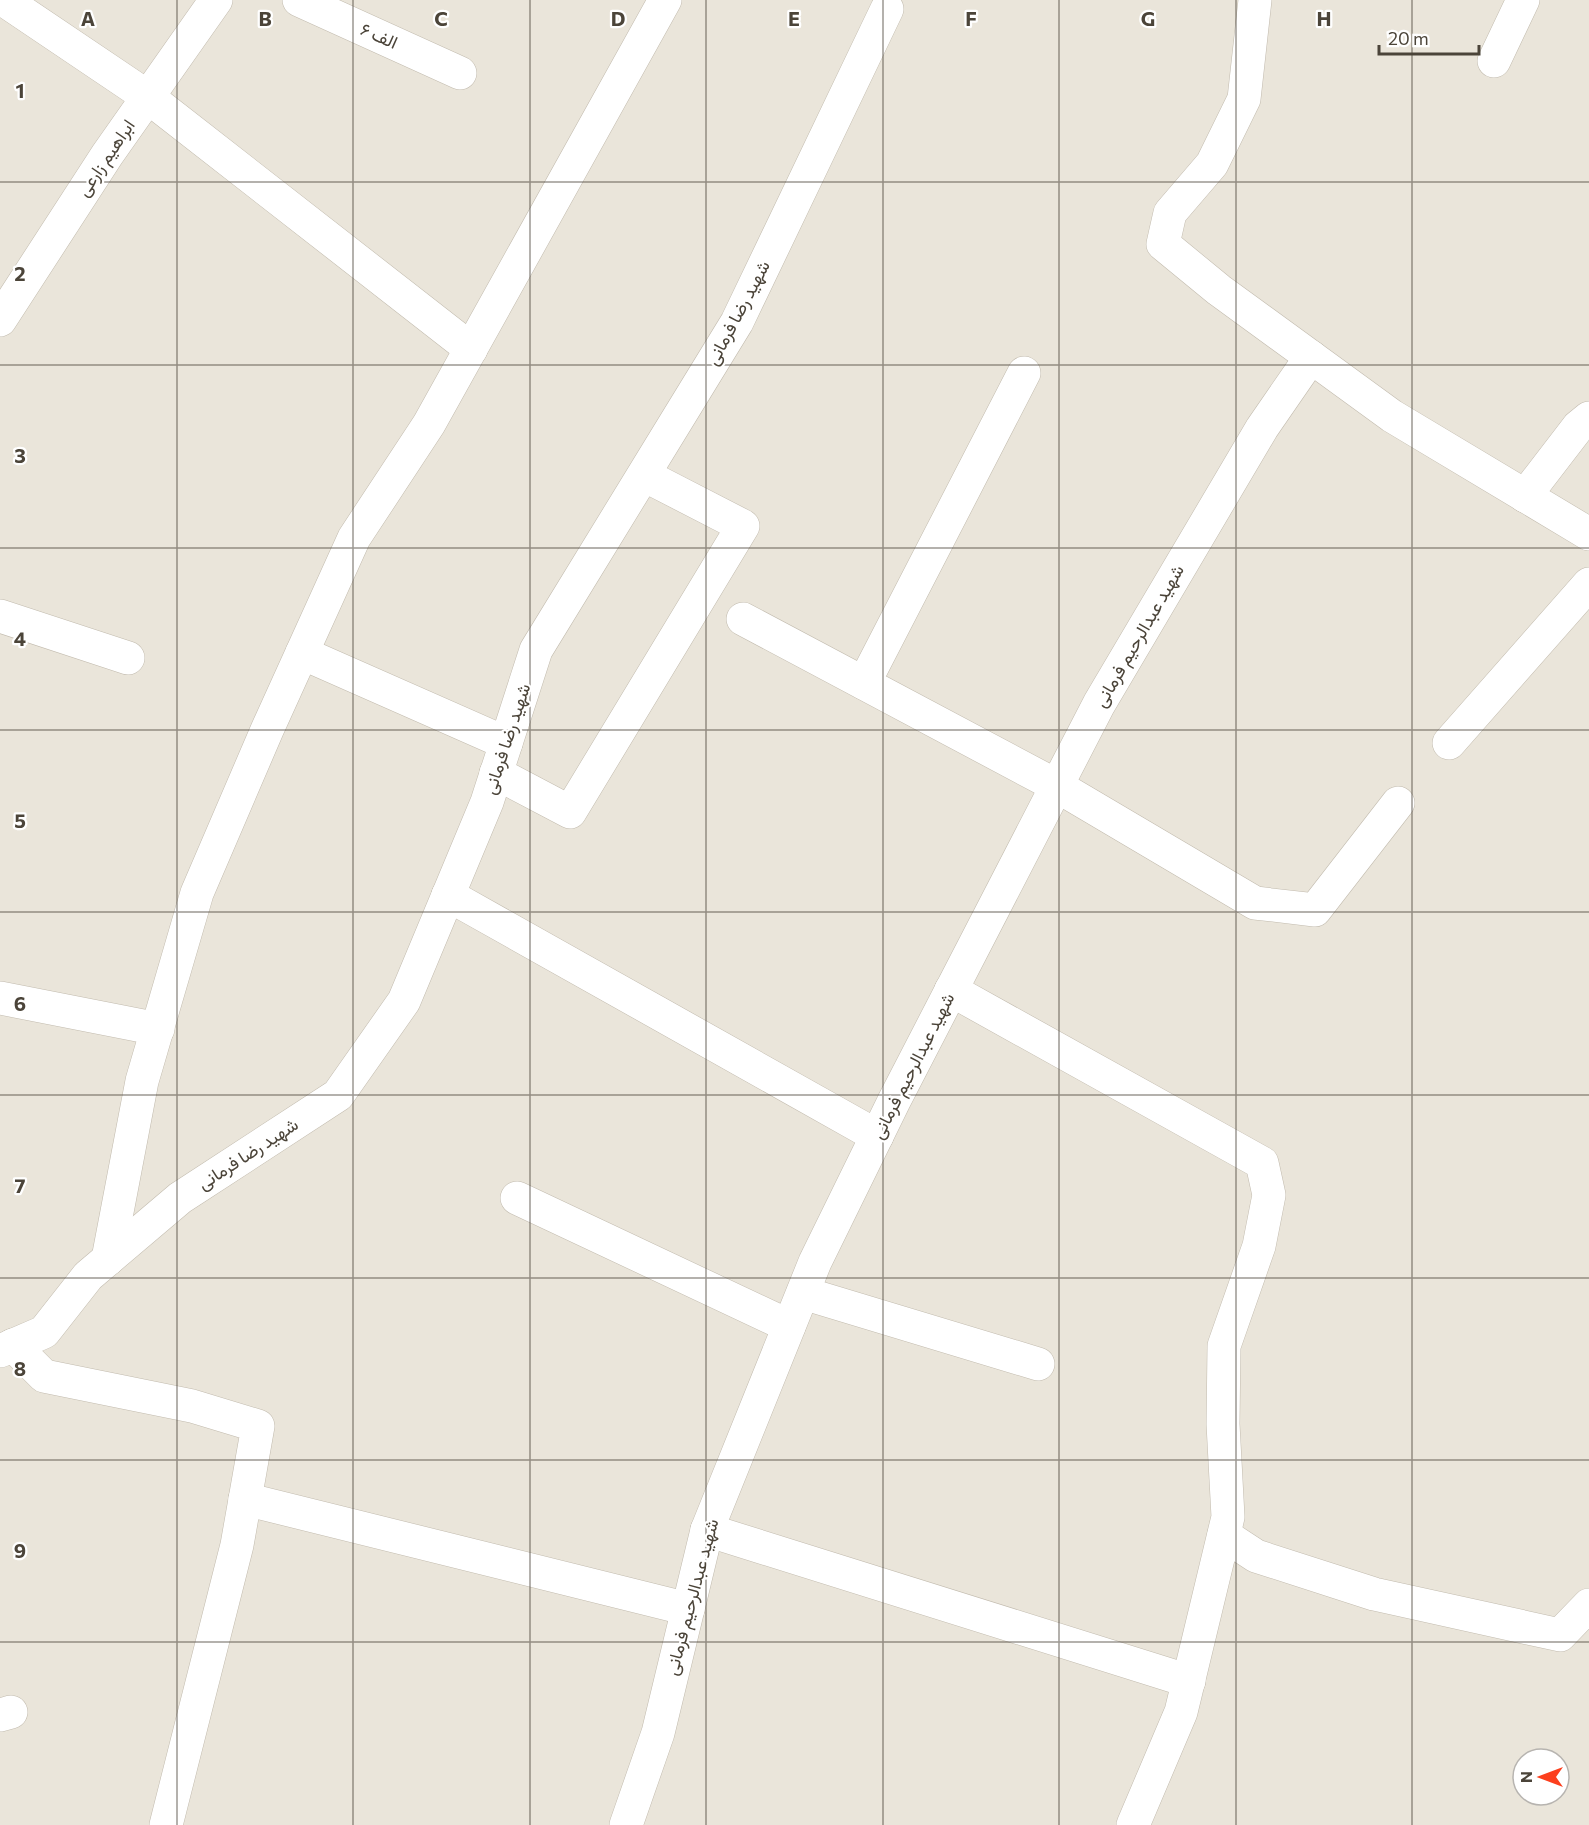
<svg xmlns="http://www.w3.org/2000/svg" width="1589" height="1825" font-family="Commissioner,Vazirmatn,sans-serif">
<rect width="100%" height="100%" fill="#f6f3ec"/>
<!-- residential -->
<path fill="#eae5da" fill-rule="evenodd" d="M0,0H1589V1825H0ZM1523,1759H1559V1795H1523Z"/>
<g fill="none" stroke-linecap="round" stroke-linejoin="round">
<!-- minor casing -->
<g stroke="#c2bbae" stroke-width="34">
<g id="minor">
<path d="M4,0L148,97L471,349"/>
<path d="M299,0L460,73"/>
<path d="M1255,0L1244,99L1212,164L1170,213L1163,244L1219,290L1392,416L1589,534"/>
<path d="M1494,61L1523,0"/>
<path d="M0,320L107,155L216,0"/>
<path d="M1525,496L1578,427L1589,418"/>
<path d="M0,616L128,658"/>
<path d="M743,619L1057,786L1255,903L1315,910L1398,803"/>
<path d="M302,653L506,743"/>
<path d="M864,683L1024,373"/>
<path d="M1449,743L1589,584"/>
<path d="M496,773L570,812L743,526L644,475"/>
<path d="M448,895L877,1136"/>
<path d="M951,990L1262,1163L1269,1195L1259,1246L1224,1346L1223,1424L1228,1517L1181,1712L1133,1825"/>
<path d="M0,998L158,1029"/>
<path d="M517,1198L789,1326"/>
<path d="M108,1259L142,1081L197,893L267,730L354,538L429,424L665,0"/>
<path d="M803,1293L1038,1364"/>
<path d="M13,1345L44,1376L192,1406L258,1426L237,1545L166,1825"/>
<path d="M0,1351L44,1332L88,1276L180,1198L338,1095L404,1001L487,802L536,650L737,322L887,9"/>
<path d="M245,1499L688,1609"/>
<path d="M707,1530L1189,1681"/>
<path d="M1224,1535L1256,1556L1374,1594L1560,1635L1589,1605"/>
<path d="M0,1715L11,1712"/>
<path d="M626,1825L658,1733L707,1530L815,1262L894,1101L1099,704L1262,428L1311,357"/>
</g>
</g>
<!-- minor -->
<use href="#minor" stroke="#fff" stroke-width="33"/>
</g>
<!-- grid -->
<path fill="none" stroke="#4b4439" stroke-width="1.5" stroke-opacity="0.55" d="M177,0V1825M353,0V1825M530,0V1825M706,0V1825M883,0V1825M1059,0V1825M1236,0V1825M1412,0V1825M0,182H1589M0,365H1589M0,548H1589M0,730H1589M0,912H1589M0,1095H1589M0,1278H1589M0,1460H1589M0,1642H1589"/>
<g text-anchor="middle" stroke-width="4.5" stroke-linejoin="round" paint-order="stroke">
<!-- street labels -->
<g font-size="18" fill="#4b4439" stroke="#fff">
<text transform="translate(379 36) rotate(24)" y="6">۶ الف</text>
<text transform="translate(106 158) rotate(-56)" y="6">ابراهیم زارعی</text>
<text transform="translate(738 313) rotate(-62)" y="6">شهید رضا فرمانی</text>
<text transform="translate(1139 636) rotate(-60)" y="6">شهید عبدالرحیم فرمانی</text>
<text transform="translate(507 739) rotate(-72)" y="6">شهید رضا فرمانی</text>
<text transform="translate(913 1066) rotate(-63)" y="6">شهید عبدالرحیم فرمانی</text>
<text transform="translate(248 1154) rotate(-33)" y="6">شهید رضا فرمانی</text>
<text transform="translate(692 1597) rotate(-75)" y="6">شهید عبدالرحیم فرمانی</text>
</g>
</g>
<g font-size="20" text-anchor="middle" font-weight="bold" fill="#4b4439" stroke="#fff" stroke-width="4.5" stroke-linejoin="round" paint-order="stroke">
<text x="88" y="26">A</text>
<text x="265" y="26">B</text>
<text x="441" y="26">C</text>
<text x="618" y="26">D</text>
<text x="794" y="26">E</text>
<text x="971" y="26">F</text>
<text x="1148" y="26">G</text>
<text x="1324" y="26">H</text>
<text x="20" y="98">1</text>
<text x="20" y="281">2</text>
<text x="20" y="463">3</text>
<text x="20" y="646">4</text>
<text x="20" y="828">5</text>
<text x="20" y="1011">6</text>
<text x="20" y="1193">7</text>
<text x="20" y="1376">8</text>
<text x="20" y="1558">9</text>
</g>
<!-- north arrow -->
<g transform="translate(1541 1777) rotate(270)"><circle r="28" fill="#ffffff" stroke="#b7b4b0" stroke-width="1.5"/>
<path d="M0-4.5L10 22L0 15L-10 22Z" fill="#fc3f1d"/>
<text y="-9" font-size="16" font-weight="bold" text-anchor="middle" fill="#4b4439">N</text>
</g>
<!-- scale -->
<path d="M1379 45v9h100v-9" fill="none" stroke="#4b4439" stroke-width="3"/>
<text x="1388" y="45" font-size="18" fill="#4b4439" stroke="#ffffff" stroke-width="4.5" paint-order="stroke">20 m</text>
</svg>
